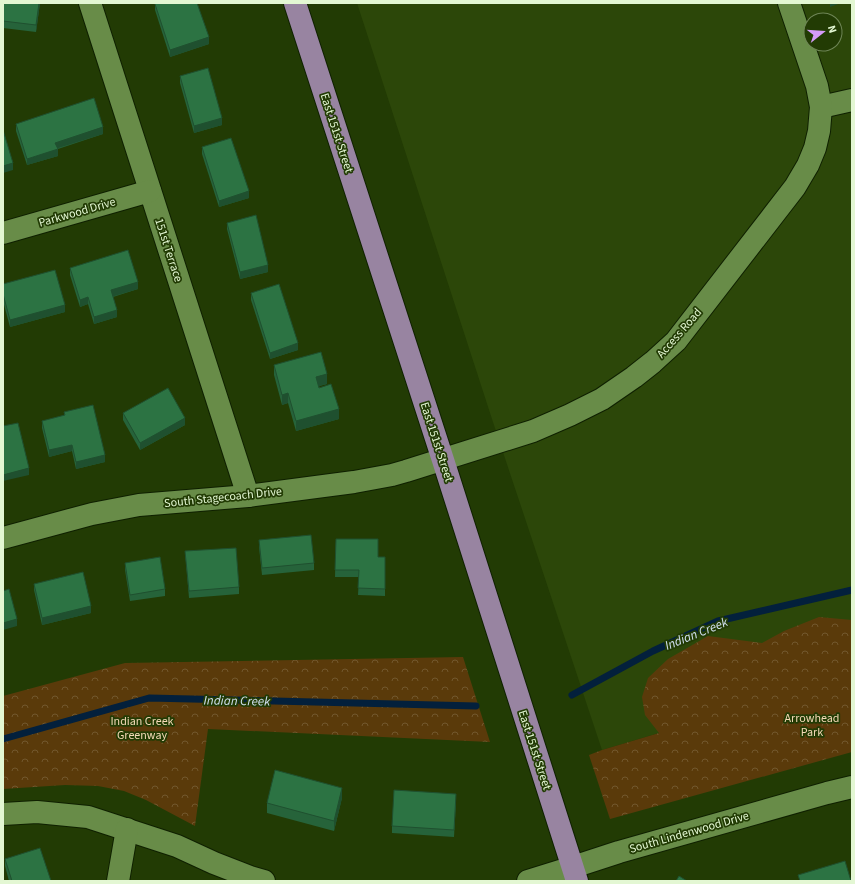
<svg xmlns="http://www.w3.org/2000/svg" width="855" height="884" font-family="'Source Sans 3',sans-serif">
<defs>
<pattern id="forest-crowns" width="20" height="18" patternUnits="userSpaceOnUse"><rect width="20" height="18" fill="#5a3a0a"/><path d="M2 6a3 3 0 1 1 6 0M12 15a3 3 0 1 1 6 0" fill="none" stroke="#72572d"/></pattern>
</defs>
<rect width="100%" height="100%" fill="#223b04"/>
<!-- built -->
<path fill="#2c4709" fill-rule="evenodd" d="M357,3H852V675L602,750L492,419ZM811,20H835V44H811Z"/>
<!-- forest -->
<g fill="url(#forest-crowns)">
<path d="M819,617L852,620V752L610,819L589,755L602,750L659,733L645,715L642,697L648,678L668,659L708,636L762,643L784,631Z"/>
<path d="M463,657L490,742L208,729L195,826L146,800L124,791L98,786L65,785L3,789V696L125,663Z"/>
</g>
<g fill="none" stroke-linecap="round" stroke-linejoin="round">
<!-- stream -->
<g stroke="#03203c" stroke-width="7">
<path d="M572,695L653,651L718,621L852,590"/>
<path d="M3,739L149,698L476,706"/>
</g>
<!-- minor casing -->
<g stroke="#0f2000" stroke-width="24">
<g id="minor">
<path d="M90,3L248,496"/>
<path d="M821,107L852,100"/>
<path d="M3,233L150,191"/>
<path d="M3,538L92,514L139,505L248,496L354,482L392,475L406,471L533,431L570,415L602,399L634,377L653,362L676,341L795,187L808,165L815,148L819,131L821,107L817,86L789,3"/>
<path d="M3,814L37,812L88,817L177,846L214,863L250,877L264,881"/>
<path d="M118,881L127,829"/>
<path d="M528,881L573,867L619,852L827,793L852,787"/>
</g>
</g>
<!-- major casing -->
<g stroke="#0f2000" stroke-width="24">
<path id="major" d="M295,3L443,460L577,881"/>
</g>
<!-- minor -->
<use href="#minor" stroke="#688c48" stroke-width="22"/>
<!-- major -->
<use href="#major" stroke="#9884a1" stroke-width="22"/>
</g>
<!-- wall -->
<g fill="#26633a">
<path d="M3,3H40L36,32L3,28Z"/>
<path d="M155,4L209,44L170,57L155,10Z"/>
<path d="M180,76L222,125L194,133L180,83Z"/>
<path d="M16,124L103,134L58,149V156L27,165L16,131Z"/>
<path d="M202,147L249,198L219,207L202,154Z"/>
<path d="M227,223L268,272L240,279L227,229Z"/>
<path d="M70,268L138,289L113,297L117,317L94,324L88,304L80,307L70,275Z"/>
<path d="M3,284L65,312L10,327L3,301Z"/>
<path d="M251,293L298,350L270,359L251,300Z"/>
<path d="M274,365L327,384L319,386L339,419L296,431L288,403L282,405L274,375Z"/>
<path d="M64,412L105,462L76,469L72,451L49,457L42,428V421L64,416Z"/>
<path d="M123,413L185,425L140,450L123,420Z"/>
<path d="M336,539L378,557H385V596L358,595L359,577H335Z"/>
<path d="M259,540L314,563V570L262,575L259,547Z"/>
<path d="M185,551L239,587V594L189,598Z"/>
<path d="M125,563L165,589V596L130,601L125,570Z"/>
<path d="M34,584L91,613L42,625L34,590Z"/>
<path d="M342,798L334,831L267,813V803Z"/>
<path d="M456,801L454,837L392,833V826Z"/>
<path d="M5,859L51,881H9L5,866Z"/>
</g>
<!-- shaded-wall -->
<g fill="#1f502f">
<path d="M39,3H40L36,32V25Z"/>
<path d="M830,3H841L830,7Z"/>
<path d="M209,37V44L170,57V50Z"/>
<path d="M222,118V125L194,133V126Z"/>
<path d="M103,127V134L55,149V143Z"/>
<path d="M58,149V156L27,165V159Z"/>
<path d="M13,163V170L3,173V166Z"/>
<path d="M249,191V198L219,207V201Z"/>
<path d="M268,265V272L240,279V272Z"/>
<path d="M138,282V289L111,297V290Z"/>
<path d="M88,297V304L80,307V300Z"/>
<path d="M65,305V312L10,327V320Z"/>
<path d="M117,310V317L94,324V317Z"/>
<path d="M298,343V350L270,359V353Z"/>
<path d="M327,374V384L316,387V377Z"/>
<path d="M288,393V403L282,405V395Z"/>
<path d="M339,409V419L296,431V421Z"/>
<path d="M185,418V425L140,450V443Z"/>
<path d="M72,445V451L49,457V450Z"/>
<path d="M105,455V462L76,469V462Z"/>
<path d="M29,468V475L3,481V475Z"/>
<path d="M91,606V613L42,625V618Z"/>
<path d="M17,619V626L3,630V623Z"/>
<path d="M342,788V798L334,831V821Z"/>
</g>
<!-- building -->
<g fill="#2c7343" stroke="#1f502f">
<path d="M3,3H39L36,25L3,21Z"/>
<path d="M156,3H197L209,37L170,50L155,4Z"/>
<path d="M208,68L222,118L194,126L180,76Z"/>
<path d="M94,98L103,127L55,143L58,149L27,159L16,124Z"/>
<path d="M3,130L13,163L3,166Z"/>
<path d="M231,138L249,191L219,201L202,147Z"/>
<path d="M256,215L268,265L240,272L227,223Z"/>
<path d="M128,250L138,282L111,290L117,310L94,317L88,297L80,300L70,268Z"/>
<path d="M55,270L65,305L10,320L3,294V284Z"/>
<path d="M279,284L298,343L270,353L251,293Z"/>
<path d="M321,352L327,374L316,377L319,388L331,384L339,409L296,421L288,393L282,395L274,365Z"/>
<path d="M168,388L185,418L140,443L123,413Z"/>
<path d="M93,405L105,455L76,462L72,445L49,450L42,421L65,415L64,412Z"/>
<path d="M18,423L29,468L3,475V426Z"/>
<path d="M311,535L314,563L262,568L259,540Z"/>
<path d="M336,539H378V557H385V589L358,588L359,570H335Z"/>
<path d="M236,548L239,587L189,591L185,551Z"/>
<path d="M160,557L165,589L130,595L125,563Z"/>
<path d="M83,572L91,606L42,618L34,584Z"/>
<path d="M9,589L17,619L3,623V591Z"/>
<path d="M275,770L342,788L334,821L267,803Z"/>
<path d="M394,790L456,794L454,830L392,826Z"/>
<path d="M40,848L51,881H12L5,859Z"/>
<path d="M845,861L851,881H800L798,875Z"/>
<path d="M679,876L687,881H676Z"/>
</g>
<g text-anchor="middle" stroke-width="3.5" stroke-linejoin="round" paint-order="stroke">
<!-- street labels -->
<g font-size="12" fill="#e3f7d3" stroke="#223b04">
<text transform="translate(337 133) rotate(72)" y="4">East 151st Street</text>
<text transform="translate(77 212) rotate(-16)" y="4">Parkwood Drive</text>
<text transform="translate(169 250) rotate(72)" y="4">151st Terrace</text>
<text transform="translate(679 333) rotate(-49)" y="4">Access Road</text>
<text transform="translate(437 442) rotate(72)" y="4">East 151st Street</text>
<text transform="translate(223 497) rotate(-6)" y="4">South Stagecoach Drive</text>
<text transform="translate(535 750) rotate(72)" y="4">East 151st Street</text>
<text transform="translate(689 832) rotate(-16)" y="4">South Lindenwood Drive</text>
</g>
<!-- park labels -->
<g font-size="12" fill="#f5d9b7" stroke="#223b04">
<text x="812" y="722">Arrowhead<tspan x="812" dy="14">Park</tspan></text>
<text x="142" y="725">Indian Creek<tspan x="142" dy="14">Greenway</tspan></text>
</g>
<!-- water labels -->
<g font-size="13" font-style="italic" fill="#d2e1f1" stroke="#223b04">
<text transform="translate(696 633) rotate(-22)" y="5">Indian Creek</text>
<text transform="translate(237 700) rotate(1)" y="5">Indian Creek</text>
</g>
</g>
<!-- border -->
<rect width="855" height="884" fill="none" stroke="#e3f7d3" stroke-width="8"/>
<!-- north arrow -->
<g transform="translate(823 32) rotate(73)"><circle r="19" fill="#223b04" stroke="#6f8657"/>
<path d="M0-3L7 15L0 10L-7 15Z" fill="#d59bfa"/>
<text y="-6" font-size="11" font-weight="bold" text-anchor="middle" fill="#e3f7d3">N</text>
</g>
</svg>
